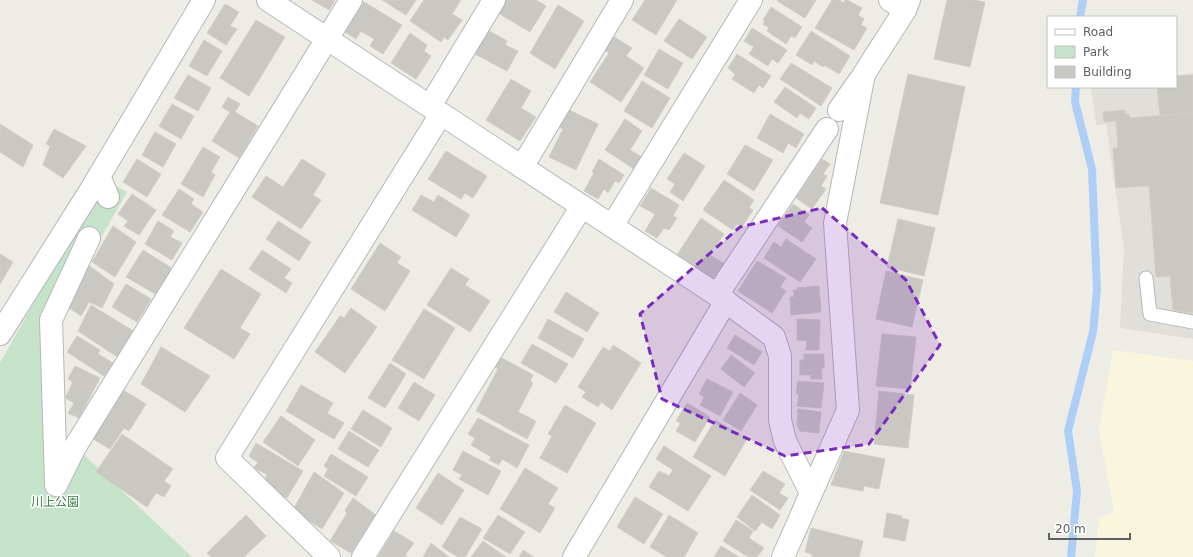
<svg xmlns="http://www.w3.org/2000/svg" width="1193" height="557" font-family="'DejaVu Sans','Noto Sans JP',sans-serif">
<rect width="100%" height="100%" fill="#eeede5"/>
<!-- commercial -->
<path fill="#faf6de" d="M1113,350L1193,361V557H1095L1099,518L1114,512L1099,430Z"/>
<!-- industrial -->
<path fill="#e0dfda" d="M1193,73V339L1120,328L1124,249L1106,124L1096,125L1091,87H1176V75Z"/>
<!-- green -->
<path fill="#c5e3c8" d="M109,182L127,192L76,281L62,321L63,432L80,451L192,557H0V363L59,258Z"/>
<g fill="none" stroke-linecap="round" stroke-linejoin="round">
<!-- stream -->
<g stroke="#adcff6" stroke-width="8">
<path d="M1080,17L1083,0"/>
<path d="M1071,557L1077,491L1068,431L1093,332L1097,290L1092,169L1075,102L1076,87"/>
</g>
</g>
<!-- building -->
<g fill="#c9c8c2" stroke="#d2cfc4">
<path d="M312,0H335L329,10Z"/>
<path d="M382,0H416L406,15Z"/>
<path d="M424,0H461L452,14L462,20L448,40L444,37L441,42L410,21Z"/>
<path d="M505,0H536L546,6L530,32L498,13Z"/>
<path d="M645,0H677L656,35L632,20Z"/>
<path d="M778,0H816L805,18L777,1Z"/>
<path d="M832,0H839L844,3L845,0H847L862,8L858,15L864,19L861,25L867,28L854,50L815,28Z"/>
<path d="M947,0H974L985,2L970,67L934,59Z"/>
<path d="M364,2L402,25L383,54L370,46L374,39L361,31L356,39L345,32Z"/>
<path d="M225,4L239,12L230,26L237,29L226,45L207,33Z"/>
<path d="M558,5L584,21L555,69L530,53Z"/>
<path d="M771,7L802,27L795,38L791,36L786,44L767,31L769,28L763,24L765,21L763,20Z"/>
<path d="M679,19L707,37L692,59L664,41Z"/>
<path d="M256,20L285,37L249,96L220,78Z"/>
<path d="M752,28L787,50L778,63L772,59L768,66L749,54L754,47L744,41Z"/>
<path d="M486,29L507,41L505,45L518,51L507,71L473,53Z"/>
<path d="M811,31L850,56L839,74L824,65L823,67L814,61L812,65L796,55Z"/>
<path d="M410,33L427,45L424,51L431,56L416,79L391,63Z"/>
<path d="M611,35L632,48L626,56L644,68L621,102L590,82L609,53L602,48Z"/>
<path d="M204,40L222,51L207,76L189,66Z"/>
<path d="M659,49L683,63L668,89L644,75Z"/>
<path d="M737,54L771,76L763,88L759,85L754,93L732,79L735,74L728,68Z"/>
<path d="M791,63L832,88L821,106L780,79Z"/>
<path d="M908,74L965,87L938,215L880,203Z"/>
<path d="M188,75L211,88L198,111L174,98Z"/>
<path d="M1193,75V113L1160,116L1157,87H1176V76Z"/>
<path d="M511,79L531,91L521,108L536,117L520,141L486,120Z"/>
<path d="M642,81L670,98L652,128L624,111Z"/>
<path d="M785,87L816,108L809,119L800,113L797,118L774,102Z"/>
<path d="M228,97L240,104L235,112L258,126L239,158L212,141L230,112L222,107Z"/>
<path d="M172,104L194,116L181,139L159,126Z"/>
<path d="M565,108L598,124L576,170L549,157L563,129L557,126Z"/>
<path d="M1125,110V114H1129L1130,118L1193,113V313L1173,310L1170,276L1156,277L1149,186L1116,188L1113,148H1118L1116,121L1104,122L1103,112Z"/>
<path d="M770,114L804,134L796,148L788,143L783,153L757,138Z"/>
<path d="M625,119L642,131L630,150L642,157L634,169L605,150Z"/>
<path d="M0,124L33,145L23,167L0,152Z"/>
<path d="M54,129L86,146L63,178L43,165L50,146L46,144Z"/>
<path d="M155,132L176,144L163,167L142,155Z"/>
<path d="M745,145L773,160L754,191L727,174Z"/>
<path d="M203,147L220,157L211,172L215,175L203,197L181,184Z"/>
<path d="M446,151L487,176L473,198L465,193L461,199L428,179Z"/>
<path d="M684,153L705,166L683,201L670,192L675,184L667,179Z"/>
<path d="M137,159L161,174L147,197L123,182Z"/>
<path d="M302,159L326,174L313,195L321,200L301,229L252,197L266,176L283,187Z"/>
<path d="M599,159L624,175L619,183L615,181L608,193L604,189L598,199L584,191L594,173L592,172Z"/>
<path d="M822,159L830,164L823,174L827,176L821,186L826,189L812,209L796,198Z"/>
<path d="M724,180L754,200L749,208L753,210L742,227L737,224L733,230L703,210Z"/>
<path d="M651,188L679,205L673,216L677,218L669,230L664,228L657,238L645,231L655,214L640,206Z"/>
<path d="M179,189L194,199L191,204L203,212L190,232L162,215Z"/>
<path d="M132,194L156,210L139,235L124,226L128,221L118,214Z"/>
<path d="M421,195L434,202L438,195L470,215L456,237L412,210Z"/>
<path d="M793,204L809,215L804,222L812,228L802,242L778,226Z"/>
<path d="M701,218L724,234L710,255L725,264L714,279L677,255Z"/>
<path d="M898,219L935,228L924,276L887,267Z"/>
<path d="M158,221L174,231L170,237L182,243L172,260L145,244Z"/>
<path d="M278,221L311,242L299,261L266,239Z"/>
<path d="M113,226L136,242L115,277L92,262Z"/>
<path d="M786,239L816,259L800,282L764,258L774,242L781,247Z"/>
<path d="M380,243L401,257L397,263L410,271L385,311L351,289Z"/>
<path d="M143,250L173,269L157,295L126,277Z"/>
<path d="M262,250L291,269L284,278L292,283L286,293L249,269Z"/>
<path d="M0,254L13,262L0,284Z"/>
<path d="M757,261L786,278L780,287L786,291L772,313L738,291Z"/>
<path d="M84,262L114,284L102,308L89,302L81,316L62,303Z"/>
<path d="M451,268L469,279L465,285L490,301L470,332L427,305Z"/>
<path d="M221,269L261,294L240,328L250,334L234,359L184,328Z"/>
<path d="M886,271L923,280L912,327L876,319Z"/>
<path d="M126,284L151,299L137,322L112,307Z"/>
<path d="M819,286L821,312L791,315L790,297H794L793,290H797V288Z"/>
<path d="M566,292L599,313L587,332L554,312Z"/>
<path d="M91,305L135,332L119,358L78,331Z"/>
<path d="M351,308L377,327L345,373L315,352L340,316L344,318Z"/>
<path d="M424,309L455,328L424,379L392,360Z"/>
<path d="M548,319L584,339L573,358L538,338Z"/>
<path d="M797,319L820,320L819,350H806L807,341L797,340Z"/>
<path d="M882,334L916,337L910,389L876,386Z"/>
<path d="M735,335L762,352L754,365L727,348Z"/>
<path d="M77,336L100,350L98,354L113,363L104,376L67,352Z"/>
<path d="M532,344L568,364L556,383L521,363Z"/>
<path d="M613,345L641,363L612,410L601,402L598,407L582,397L586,392L578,387L603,347L610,351Z"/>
<path d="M161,347L210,376L185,412L141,384Z"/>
<path d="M804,354H824V368H821L822,379H811V375H800V360H804Z"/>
<path d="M731,355L755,373L744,387L721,369Z"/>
<path d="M500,357L533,375L530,381L533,383L518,412L536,421L527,439L476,411L498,369L495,367Z"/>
<path d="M390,363L406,374L385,408L368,398Z"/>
<path d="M75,366L100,378L79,418L68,413L74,403L65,398L73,382L68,379Z"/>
<path d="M707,379L733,392L720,416L700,405L704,397L699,394Z"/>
<path d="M798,381L824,383L821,408L797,406L799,396L796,393Z"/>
<path d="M414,382L435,395L419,421L398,408Z"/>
<path d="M301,385L333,403L327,413L344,423L334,439L286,411Z"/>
<path d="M123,390L146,404L129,431L124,428L110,449L93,439Z"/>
<path d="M879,391L914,395L908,448L874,444Z"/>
<path d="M740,393L757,405L741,431L723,420Z"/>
<path d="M687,403L710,417L695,442L676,431L681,423L676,421Z"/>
<path d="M565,405L596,423L567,473L540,458L552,436L548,434Z"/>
<path d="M798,409L821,412L819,433L800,431L797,425Z"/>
<path d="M363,410L392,428L381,447L351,429Z"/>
<path d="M281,416L315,440L298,466L263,442Z"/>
<path d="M478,418L529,445L517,468L502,459L499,465L489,460L491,457L471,445L475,438L468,434Z"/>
<path d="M715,420L747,439L725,476L693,457Z"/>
<path d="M349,431L379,450L368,467L338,449Z"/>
<path d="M122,434L173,469L164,481L171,486L164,497L156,493L147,507L96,472Z"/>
<path d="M256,443L303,471L287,498L264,483L267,474L253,468L258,463L249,456Z"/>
<path d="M664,446L711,476L688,511L649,487L659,471L669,476L673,470L656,459Z"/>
<path d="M463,451L501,471L488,495L459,479L462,475L453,470Z"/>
<path d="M844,451L885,459L879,489L864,486L863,491L831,485Z"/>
<path d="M331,454L368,477L356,496L324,476L328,469L324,466Z"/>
<path d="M525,468L558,488L548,504L555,508L540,533L500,509Z"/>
<path d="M763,471L785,484L779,493L788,498L780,510L750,490Z"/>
<path d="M314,472L344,493L322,529L293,510Z"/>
<path d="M438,473L464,490L442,525L416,508Z"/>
<path d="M752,495L780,515L772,529L762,522L755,531L737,517Z"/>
<path d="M635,497L663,514L644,544L617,527Z"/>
<path d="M353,498L376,515L351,553L330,541L347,513L345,510Z"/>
<path d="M887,513L902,516L901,518L909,520L905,541L883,537Z"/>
<path d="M246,515L266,536L244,557H211L207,553Z"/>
<path d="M498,515L525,532L510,554L483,538Z"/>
<path d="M669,515L698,533L684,557H667L650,547Z"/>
<path d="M460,517L482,529L465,557H458L442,547Z"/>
<path d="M736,520L753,531L749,538L764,548L757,557H748L723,541Z"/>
<path d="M811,528L863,541L859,557H812V554L805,552Z"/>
<path d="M394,531L414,543L405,555L408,557H378Z"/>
<path d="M483,541L506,557H471Z"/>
<path d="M431,543L449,557H423Z"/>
<path d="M721,546L739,557H714Z"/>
<path d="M523,550L534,557H519Z"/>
</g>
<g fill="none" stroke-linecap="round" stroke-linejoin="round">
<!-- lane casing -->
<g stroke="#b6b7bb" stroke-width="15">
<path id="lane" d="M1146,278L1150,314L1193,322"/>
</g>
<!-- street casing -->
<g stroke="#b6b7bb" stroke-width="24">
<g id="street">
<path d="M268,0L717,295L774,337L780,356V420L785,441L811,493"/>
<path d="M890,0L905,10"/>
<path d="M430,106L494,0"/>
<path d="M839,110L860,80"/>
<path d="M522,167L622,0"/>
<path d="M99,176L108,197"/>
<path d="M612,226L751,0"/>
<path d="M717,295L827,129"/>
<path d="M0,334L92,188L204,0"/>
<path d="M56,482L51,320L89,238"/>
<path d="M56,485L75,447L351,0"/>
<path d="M329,557L227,458L441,114"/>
<path d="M363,557L582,206"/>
<path d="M574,557L726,301"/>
<path d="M783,557L848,410L835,223L864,74L905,10L909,0"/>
</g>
</g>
<!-- lane -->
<use href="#lane" stroke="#fff" stroke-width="13"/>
<!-- street -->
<use href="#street" stroke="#fff" stroke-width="22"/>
</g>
<!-- marked area -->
<path fill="#7b2cbf" fill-opacity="0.2" stroke="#7b2cbf" stroke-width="3" stroke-dasharray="8 5" stroke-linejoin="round" d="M822,208L906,280L940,345L869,444L785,456L662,399L640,314L740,227Z"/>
<g text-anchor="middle" stroke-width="3" stroke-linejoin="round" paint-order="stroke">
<!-- park labels -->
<g font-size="12" fill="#3f8148" stroke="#fff">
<text x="55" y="506">川上公園</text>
</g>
</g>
<!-- legend -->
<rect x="1047" y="16" width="130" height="72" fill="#ffffff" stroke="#bebfc1"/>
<rect x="1055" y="29" width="20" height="6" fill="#ffffff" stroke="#bebfc1"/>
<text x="1083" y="36" font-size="12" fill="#5d6064">Road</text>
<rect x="1055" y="46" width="20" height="12" fill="#c5e3c8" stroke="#bebfc1"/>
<text x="1083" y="56" font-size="12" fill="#5d6064">Park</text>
<rect x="1055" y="66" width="20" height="12" fill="#c9c8c2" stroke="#bebfc1"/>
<text x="1083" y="76" font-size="12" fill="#5d6064">Building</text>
<!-- scale -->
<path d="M1049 533v6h81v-6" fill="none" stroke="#5d6064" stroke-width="2"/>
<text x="1055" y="533" font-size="12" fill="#5d6064" stroke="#ffffff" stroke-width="3" paint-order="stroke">20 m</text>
</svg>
